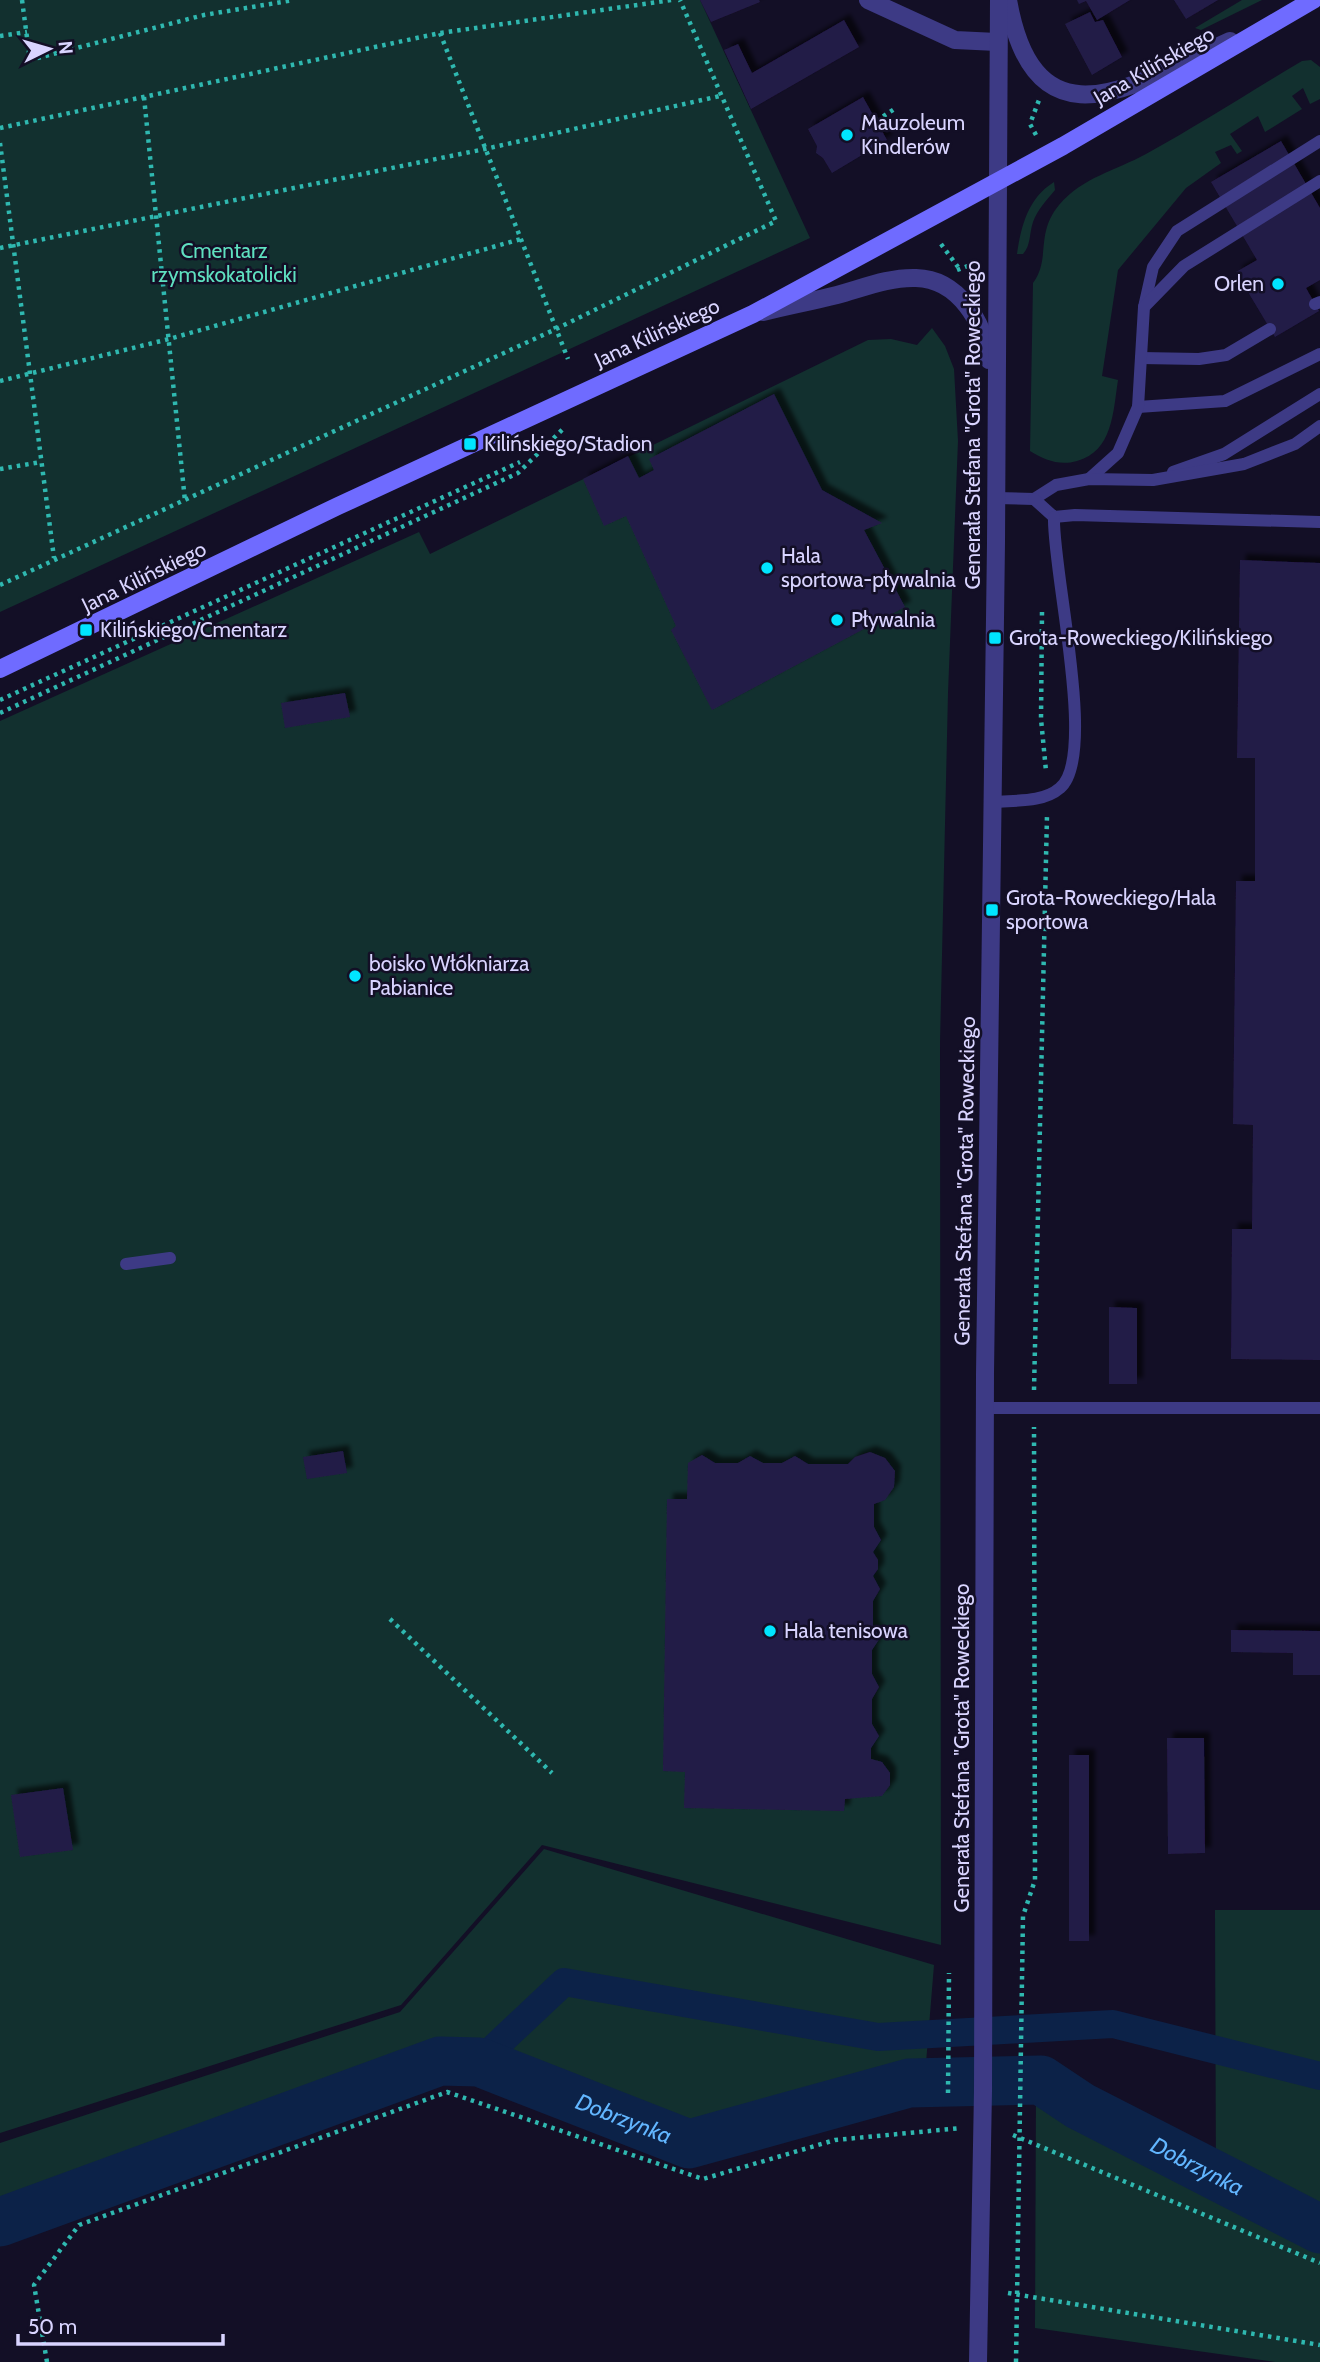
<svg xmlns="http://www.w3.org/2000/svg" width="1320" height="2362" font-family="Cabin,sans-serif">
<defs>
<filter id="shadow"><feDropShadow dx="6" dy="-6" stdDeviation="2" flood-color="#0009"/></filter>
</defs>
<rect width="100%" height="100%" fill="#130f26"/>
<!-- green -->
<g fill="#12302f">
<path d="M0,0H700L810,238L0,612Z"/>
<path d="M1242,0H1262L1201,30L1195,28Z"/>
<path d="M1311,60L1320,67V99L1310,104L1303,88L1292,96L1302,109L1265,132L1258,116L1230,134L1242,151L1237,154L1231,145L1215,152L1221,163L1186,188L1118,270L1102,376L1118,380C1113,412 1113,451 1077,461C1059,466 1045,460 1030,451L1033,283C1051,259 1035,234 1059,205C1083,177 1115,171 1146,154C1199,125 1250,92 1302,61Z"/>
<path d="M1054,182L1055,190C1046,201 1038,209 1033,222C1029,234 1031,245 1023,254H1017C1021,226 1028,198 1054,182Z"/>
<path d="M932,328L945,346L954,369L958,441L948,693L940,1043L941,1945L542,1845L401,2005L0,2133V721L419,532L430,554L868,340L891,339L917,345Z"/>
<path d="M544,1849L934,1965L926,2063L686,2125L449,2041L0,2211V2143L400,2012Z"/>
<path d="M1215,1910H1320V2229L1216,2176Z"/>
<path d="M1036,2096L1320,2234V2362H1275L1035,2328Z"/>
</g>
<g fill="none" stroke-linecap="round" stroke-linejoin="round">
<!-- canal -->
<path stroke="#0c2248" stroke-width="28" d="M479,2062L564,1982L878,2037L1113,2024L1320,2076"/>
<!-- river -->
<path stroke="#0c2248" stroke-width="49" id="s1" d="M0,2222L440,2061L479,2062L689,2144L909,2083L1041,2080L1080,2106L1320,2229"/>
</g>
<!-- building -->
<g fill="#241b47" filter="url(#shadow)">
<path d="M700,0H759L760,2L711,22Z"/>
<path d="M1077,0H1130L1097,20L1086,1L1079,4Z"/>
<path d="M1174,0H1218L1186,19Z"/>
<path d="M1090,12L1095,22L1103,20L1122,57L1092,75L1065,24Z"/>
<path d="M844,20L859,47L751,109L724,50L738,44L752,73Z"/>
<path d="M863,97L887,140L832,173L823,158L816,153L817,146L808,129Z"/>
<path d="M1281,141L1320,208V280L1306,288L1319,311L1275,337L1236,272L1257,260L1211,182Z"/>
<path d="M774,394L822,490L882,523L864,530L905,607L712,710L671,630L676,626L626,516L604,526L583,479L628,456L639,478L654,470L649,459Z"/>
<path d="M1240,560L1320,563V1360L1231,1359L1232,1229H1252L1253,1125L1233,1124L1236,881H1255V758H1237Z"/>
<path d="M345,693L350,717L285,728L281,703Z"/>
<path d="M1109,1307L1137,1308V1384H1109Z"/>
<path d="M343,1451L347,1473L307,1479L303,1457Z"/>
<path d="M870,1452L885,1458L895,1471L894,1487L885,1500L874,1504V1527L881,1540L873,1552L878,1560V1569L873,1576L880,1589L873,1601V1625L880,1638L872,1650V1674L879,1687L872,1699V1724L879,1736L871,1748V1759L882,1762L890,1773V1785L882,1796L845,1799L844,1811L684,1808L685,1772L663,1771L667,1499H687L688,1463L702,1455L715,1463H738L750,1456L763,1463H782L795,1456L808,1464H848L855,1457Z"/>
<path d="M1231,1630L1320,1631V1675H1293V1653L1231,1652Z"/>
<path d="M1167,1738H1204L1205,1853L1168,1854Z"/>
<rect x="1069" y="1755" width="20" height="186"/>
<path d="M63,1788L73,1850L20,1857L11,1795Z"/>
</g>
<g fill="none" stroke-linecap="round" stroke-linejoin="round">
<!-- path -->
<g stroke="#2fb8b0" stroke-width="4.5" stroke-dasharray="3.5 5" stroke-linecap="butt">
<path d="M22,0L30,60L204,15L294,0"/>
<path d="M440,33L568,359"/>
<path d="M0,36L27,32"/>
<path d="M144,97L185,501"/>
<path d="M876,121L896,108"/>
<path d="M0,128L440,33L672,0"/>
<path d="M1036,135L1030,124L1039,100"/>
<path d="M0,143L54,558"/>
<path d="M941,244L958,267"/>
<path d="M0,248L485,149L720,96"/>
<path d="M957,270L973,264"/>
<path d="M0,381L169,339L521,239"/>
<path d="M0,469L41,462"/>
<path d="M0,585L556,329L776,221L680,0"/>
<path d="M1042,612L1041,719L1046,771"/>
<path d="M0,700L520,462"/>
<path d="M0,713L518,473L563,429"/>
<path d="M1034,1390L1047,815"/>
<path d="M390,1619L552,1773"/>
<path d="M948,2093L949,1973"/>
<path d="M1013,2135L1320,2263"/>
<path d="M1008,2293L1320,2345"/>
<path d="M47,2362L34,2285L79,2225L447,2092L703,2179L835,2140L961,2128"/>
<path d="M1016,2362L1023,1916L1035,1880L1034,1427"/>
</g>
<!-- service -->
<g stroke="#3d3a85" stroke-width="12">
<path d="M1315,304L1320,302"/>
<path d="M1144,307L1153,267L1177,231L1320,141"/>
<path d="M1141,358L1199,359L1226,355L1270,329"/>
<path d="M1138,407L1225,401L1320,354"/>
<path d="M1173,472L1224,454L1320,394"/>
<path d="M1089,479L1118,453L1138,407L1144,307L1184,266L1320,181"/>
<path d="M996,498L1034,499L1056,485L1089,479L1153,480L1244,464L1295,444L1320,426"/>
<path d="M1034,499L1054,517L1075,515L1320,522"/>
<path d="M993,802C1014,800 1043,803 1060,788C1098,757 1052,569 1054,517"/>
<path d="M126,1264L170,1258"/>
<path d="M986,1408H1320"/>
</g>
<!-- minor -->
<path stroke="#3d3a85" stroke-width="18" d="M868,0L955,40L997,42"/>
<!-- tertiary -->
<g stroke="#3d3a85" stroke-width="18">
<path d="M1008,0C1035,154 1137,83 1230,41"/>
<path d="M763,312C788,306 813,301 837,295C863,288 889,277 916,278C959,279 984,323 989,360"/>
<path d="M978,2362L983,2091L985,1374L996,543L999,0"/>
</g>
<!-- secondary -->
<path stroke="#6f6bff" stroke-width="18" d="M0,669L338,506L753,314L1063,146L1313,0"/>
</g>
<!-- markers -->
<g fill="#00e5ff" stroke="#130f26" stroke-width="2.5">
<circle cx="847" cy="135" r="7"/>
<circle cx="1278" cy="284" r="7"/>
<rect x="463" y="437" width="14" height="14" rx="3.5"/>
<circle cx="767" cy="568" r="7"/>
<circle cx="837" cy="620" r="7"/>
<rect x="79" y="623" width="14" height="14" rx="3.5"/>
<rect x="988" y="631" width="14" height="14" rx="3.5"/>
<rect x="985" y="903" width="14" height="14" rx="3.5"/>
<circle cx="355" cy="976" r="7"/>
<circle cx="770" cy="1631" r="7"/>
</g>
<g text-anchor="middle" stroke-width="5" stroke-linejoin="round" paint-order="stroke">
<!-- street labels -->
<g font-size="21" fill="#d9d4ff" stroke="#130f26">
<text transform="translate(1154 66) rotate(-30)" y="7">Jana Kilińskiego</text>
<text transform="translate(657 333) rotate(-25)" y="7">Jana Kilińskiego</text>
<text transform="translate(973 425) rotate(-90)" y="7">Generała Stefana "Grota" Roweckiego</text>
<text transform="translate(144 577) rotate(-26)" y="7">Jana Kilińskiego</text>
<text transform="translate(965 1181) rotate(-89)" y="7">Generała Stefana "Grota" Roweckiego</text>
<text transform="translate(962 1748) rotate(-90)" y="7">Generała Stefana "Grota" Roweckiego</text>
</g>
<!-- poi labels -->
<g font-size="21" fill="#d9d4ff" stroke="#130f26" text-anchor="start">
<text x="861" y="130">Mauzoleum<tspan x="861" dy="24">Kindlerów</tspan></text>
<text x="1264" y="291" text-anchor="end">Orlen</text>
<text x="484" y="451">Kilińskiego/Stadion</text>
<text x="781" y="563">Hala<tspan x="781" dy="24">sportowa-pływalnia</tspan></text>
<text x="851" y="627">Pływalnia</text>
<text x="100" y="637">Kilińskiego/Cmentarz</text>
<text x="1009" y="645">Grota-Roweckiego/Kilińskiego</text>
<text x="1006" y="905">Grota-Roweckiego/Hala<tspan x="1006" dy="24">sportowa</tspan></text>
<text x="369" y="971">boisko Włókniarza<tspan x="369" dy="24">Pabianice</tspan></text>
<text x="784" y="1638">Hala tenisowa</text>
</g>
<!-- park labels -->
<g font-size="21" fill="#5fe0c0" stroke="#130f26">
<text x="224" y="258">Cmentarz<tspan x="224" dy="24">rzymskokatolicki</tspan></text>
</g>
<!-- water labels -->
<g font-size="23" font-style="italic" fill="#62b6ff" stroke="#130f26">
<text dy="8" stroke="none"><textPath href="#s1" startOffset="663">Dobrzynka</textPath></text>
<text dy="8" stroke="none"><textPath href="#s1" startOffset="1272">Dobrzynka</textPath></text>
</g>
</g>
<!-- north arrow -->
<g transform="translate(49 49) rotate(85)" stroke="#130f26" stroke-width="5" paint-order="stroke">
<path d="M0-5L12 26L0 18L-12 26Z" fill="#d9d4ff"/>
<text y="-10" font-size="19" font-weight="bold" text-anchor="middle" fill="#d9d4ff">N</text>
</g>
<!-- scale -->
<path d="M18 2334v10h205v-10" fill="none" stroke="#d9d4ff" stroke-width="3.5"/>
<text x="28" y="2334" font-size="21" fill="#d9d4ff" stroke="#130f26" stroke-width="5" paint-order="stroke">50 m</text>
</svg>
